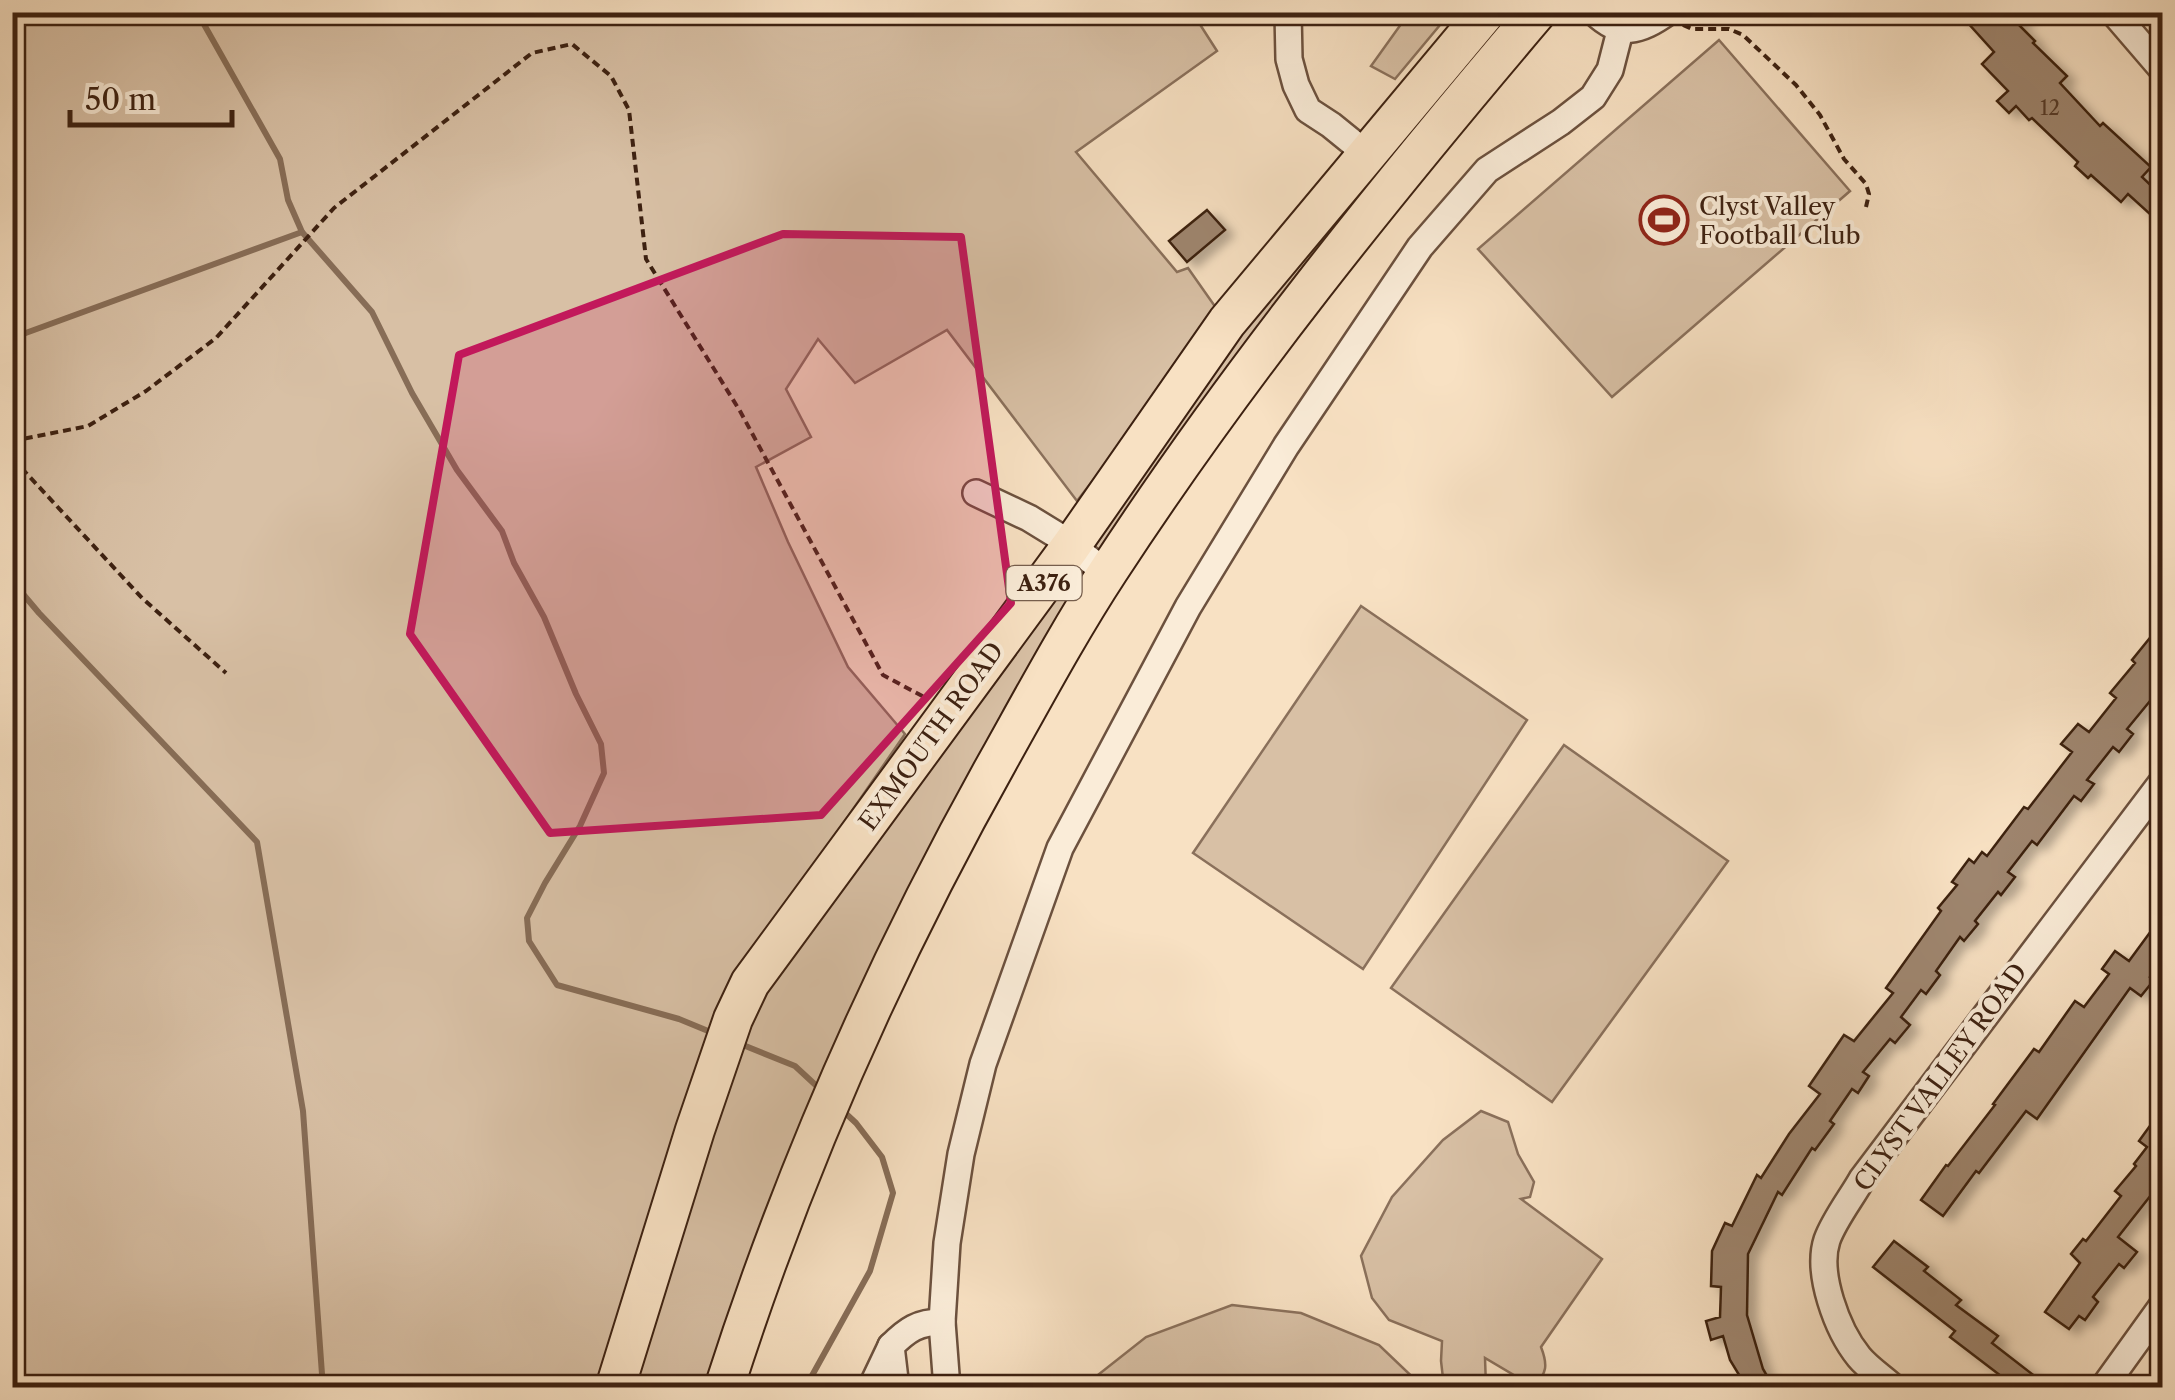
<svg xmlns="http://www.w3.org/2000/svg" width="2175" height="1400" font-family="'Libre Caslon Text',serif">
<defs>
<filter id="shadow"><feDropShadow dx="9" dy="5.5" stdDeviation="5" flood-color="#0004"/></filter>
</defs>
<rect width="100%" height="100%" fill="#f8e1c3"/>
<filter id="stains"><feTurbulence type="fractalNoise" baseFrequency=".002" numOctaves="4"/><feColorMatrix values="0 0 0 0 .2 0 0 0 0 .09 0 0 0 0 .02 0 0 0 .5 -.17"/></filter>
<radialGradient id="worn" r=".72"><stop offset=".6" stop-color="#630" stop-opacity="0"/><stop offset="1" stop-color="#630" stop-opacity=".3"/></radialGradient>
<!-- green -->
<g fill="#d8c0a5" stroke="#8a705b" stroke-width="2.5">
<path d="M1192,12L1217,51L1076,152L1177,272L1188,268L1221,315L1077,501L947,330L855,383L818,339L786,389L811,437L756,467L788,542L848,667L905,734L735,980L606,1387H13L12,13Z"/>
<path d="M1409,13H1450L1395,79L1371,66Z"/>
<path d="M1496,39L1074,604L712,1387L628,1388L758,989L1289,259Z"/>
<path d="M1719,40L1850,191L1612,397L1478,249Z"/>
<path d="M1361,606L1527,720L1363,969L1193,853Z"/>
<path d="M1564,745L1728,861L1552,1102L1391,988Z"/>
<path d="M1481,1111L1508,1122L1518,1154L1534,1182L1530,1197L1521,1199L1602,1259L1541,1347C1548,1365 1547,1373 1534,1387L1485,1358L1486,1387H1444L1441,1361L1442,1341L1389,1320L1372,1298L1361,1256L1392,1197L1443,1140Z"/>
<path d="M1232,1305L1301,1313L1379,1345L1423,1387H1087L1089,1382L1146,1337Z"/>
</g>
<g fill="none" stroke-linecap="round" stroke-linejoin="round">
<!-- stream -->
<g stroke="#876d57" stroke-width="6">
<path d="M197,12L280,159L288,200L302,232L372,312L412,393L457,470L502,531L514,563L544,617L576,694L601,744L604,773L580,826L545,883L527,918L529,941L557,985L679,1019L713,1033"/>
<path d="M12,338L302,232"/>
<path d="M12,581L39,613L257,842L303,1111L323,1388"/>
<path d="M738,1043L795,1066L822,1091"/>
<path d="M808,1388L809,1381L870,1271L893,1193L882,1157L856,1123L842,1110"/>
</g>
</g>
<!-- building -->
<g fill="#9e856e" stroke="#3d2111" stroke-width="2.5" filter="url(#shadow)">
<path d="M1958,12H2029L2017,23L2035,41L2033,43L2067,76L2060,83L2100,126L2103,123L2151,167L2142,177L2162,196V225L2128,194L2121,202L2091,175L2088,178L2075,166L2078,162L2032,118L2029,120L2016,106L2009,113L1997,101L2008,91L1982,64L1994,52Z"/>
<path d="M1207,210L1225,230L1187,262L1169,241Z"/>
<path d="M2162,623V711L2150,701L2127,729L2133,734L2119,752L2113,747L2087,780L2094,784L2081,801L2074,796L2037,845L2032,841L2008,872L2015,877L2001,895L1998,892L1975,921L1978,924L1964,941L1960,937L1936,971L1940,975L1926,994L1921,990L1901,1017L1910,1025L1895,1043L1890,1039L1863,1072L1869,1076L1858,1093L1852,1089L1830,1121L1834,1124L1815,1150L1812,1148L1782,1195L1778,1192L1748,1254L1747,1315L1763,1369L1774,1388H1747L1730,1360L1723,1336L1711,1340L1706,1321L1720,1317L1721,1287L1711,1286L1712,1251L1725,1223L1732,1226L1757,1175L1761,1178L1789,1134L1820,1094L1809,1086L1844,1035L1854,1041L1893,993L1886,988L1941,911L1938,908L1957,885L1952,882L1969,859L1974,863L1982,852L1987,856L2024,807L2028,809L2072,752L2061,744L2078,724L2089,732L2116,698L2110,693L2135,663L2132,660Z"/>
<path d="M2162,916V961L2150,977L2154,980L2141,996L2130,988L2037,1119L2026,1111L1979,1173L1976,1171L1943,1216L1921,1200L1946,1165L1948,1166L1995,1105L1993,1104L2034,1049L2039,1052L2075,1001L2084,1007L2109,974L2102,969L2115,951L2129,961Z"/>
<path d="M2152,1123L2160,1129L2162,1126V1181L2118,1237L2137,1252L2124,1268L2119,1264L2093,1297L2098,1302L2085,1320L2079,1316L2069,1329L2045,1312L2080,1263L2071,1254L2083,1239L2086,1241L2121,1196L2115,1191L2136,1166L2134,1164L2147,1147L2139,1141Z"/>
<path d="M1894,1241L1928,1267L1924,1271L1961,1300L1956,1305L1998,1336L1992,1343L2050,1388H1992L2001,1376L1950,1337L1955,1331L1873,1267Z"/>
</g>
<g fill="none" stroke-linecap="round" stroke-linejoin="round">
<!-- minor casing -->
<g stroke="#6c513e" stroke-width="30">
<g id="minor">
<path d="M1288,12L1289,59L1296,85L1308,110L1331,125L1368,155"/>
<path d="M1594,12C1621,38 1639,32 1668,12"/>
<path d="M2113,12L2162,69"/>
<path d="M976,493L1029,518L1060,537L1107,573"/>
<path d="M871,1388L891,1346"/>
<path d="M896,1388L891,1346C907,1330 918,1322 942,1322"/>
<path d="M947,1388L942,1322L947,1243L961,1154L983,1064L1060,848L1188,607L1286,446L1420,247L1487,170L1561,122L1593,97L1610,70L1620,31"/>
<path d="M1894,1388C1883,1378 1868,1368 1859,1357C1837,1330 1816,1273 1827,1240C1834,1220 1852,1197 1862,1179L2162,782"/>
<path d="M2103,1388L2162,1306"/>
</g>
</g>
<!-- highway casing -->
<g stroke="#3d2111" stroke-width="42">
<g id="highway">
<path d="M615,1388L695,1130L733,1019L750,983L1071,546L1227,322L1486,12"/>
<path d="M724,1388C795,1166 889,954 1003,752C1037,691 1071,628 1109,570C1237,374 1385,191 1537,12"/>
</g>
</g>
<!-- path -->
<g stroke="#3d2111" stroke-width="4" stroke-dasharray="8 5" stroke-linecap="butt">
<path d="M1683,25L1692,29H1729L1743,35L1796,85L1820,115L1844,159L1866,184L1869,194L1866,207"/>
<path d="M12,441L88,426L146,391L216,338L334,208L532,53L572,44L611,76L629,110L646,259L740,411L883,675L924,697"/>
<path d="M12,445L15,461L142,598L226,673"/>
</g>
<!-- minor -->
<use href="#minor" stroke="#faecd8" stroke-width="25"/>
<!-- highway -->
<use href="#highway" stroke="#f8e1c3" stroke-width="38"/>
</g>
<!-- marked area -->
<path fill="#c2185b" fill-opacity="0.2" stroke="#c2185b" stroke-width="8" stroke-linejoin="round" d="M783,234L961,237L1011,603L821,815L550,833L410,634L459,355Z"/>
<!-- icons -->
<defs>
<g id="stadium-ring" transform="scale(2.5)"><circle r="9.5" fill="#faecd8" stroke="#8f2418" stroke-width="1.5"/><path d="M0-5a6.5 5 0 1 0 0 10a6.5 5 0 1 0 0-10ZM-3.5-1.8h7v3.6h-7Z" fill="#8f2418"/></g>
</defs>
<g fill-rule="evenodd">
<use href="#stadium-ring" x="1664" y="220"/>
</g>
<g text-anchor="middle" stroke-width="8" stroke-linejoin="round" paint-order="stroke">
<!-- number labels -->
<g font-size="20" fill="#553a28">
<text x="2050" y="115">12</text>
</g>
<!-- shield labels -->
<rect fill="#faecd8" stroke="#765e4d" stroke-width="2.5" x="1006.5" y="566" width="75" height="34" rx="8"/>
<g font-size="22" font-weight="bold" fill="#3d2111">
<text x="1044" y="591">A376</text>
</g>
<!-- poi labels -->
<g font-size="25" fill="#3d2111" stroke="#faecd8" text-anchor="start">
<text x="1699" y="215">Clyst Valley<tspan x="1699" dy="29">Football Club</tspan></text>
</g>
<!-- street labels -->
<g font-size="25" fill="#3d2111" stroke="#faecd8">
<text transform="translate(931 736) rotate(-54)" y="9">EXMOUTH ROAD</text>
<text transform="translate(1940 1077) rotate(-54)" y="9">CLYST VALLEY ROAD</text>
</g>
</g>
<!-- margin -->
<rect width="2175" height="1400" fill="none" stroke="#f8e1c3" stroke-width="50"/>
<rect x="15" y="15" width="2145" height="1370" fill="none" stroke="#3d2111" stroke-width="5"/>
<rect x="25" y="25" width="2125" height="1350" fill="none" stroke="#3d2111" stroke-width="2.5"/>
<!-- scale -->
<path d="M70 110v15h162v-15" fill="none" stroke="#3d2111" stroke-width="5"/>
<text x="85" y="110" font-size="30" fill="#3d2111" stroke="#faecd8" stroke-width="8" paint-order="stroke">50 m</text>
<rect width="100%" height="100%" filter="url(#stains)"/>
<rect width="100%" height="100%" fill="url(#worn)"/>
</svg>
